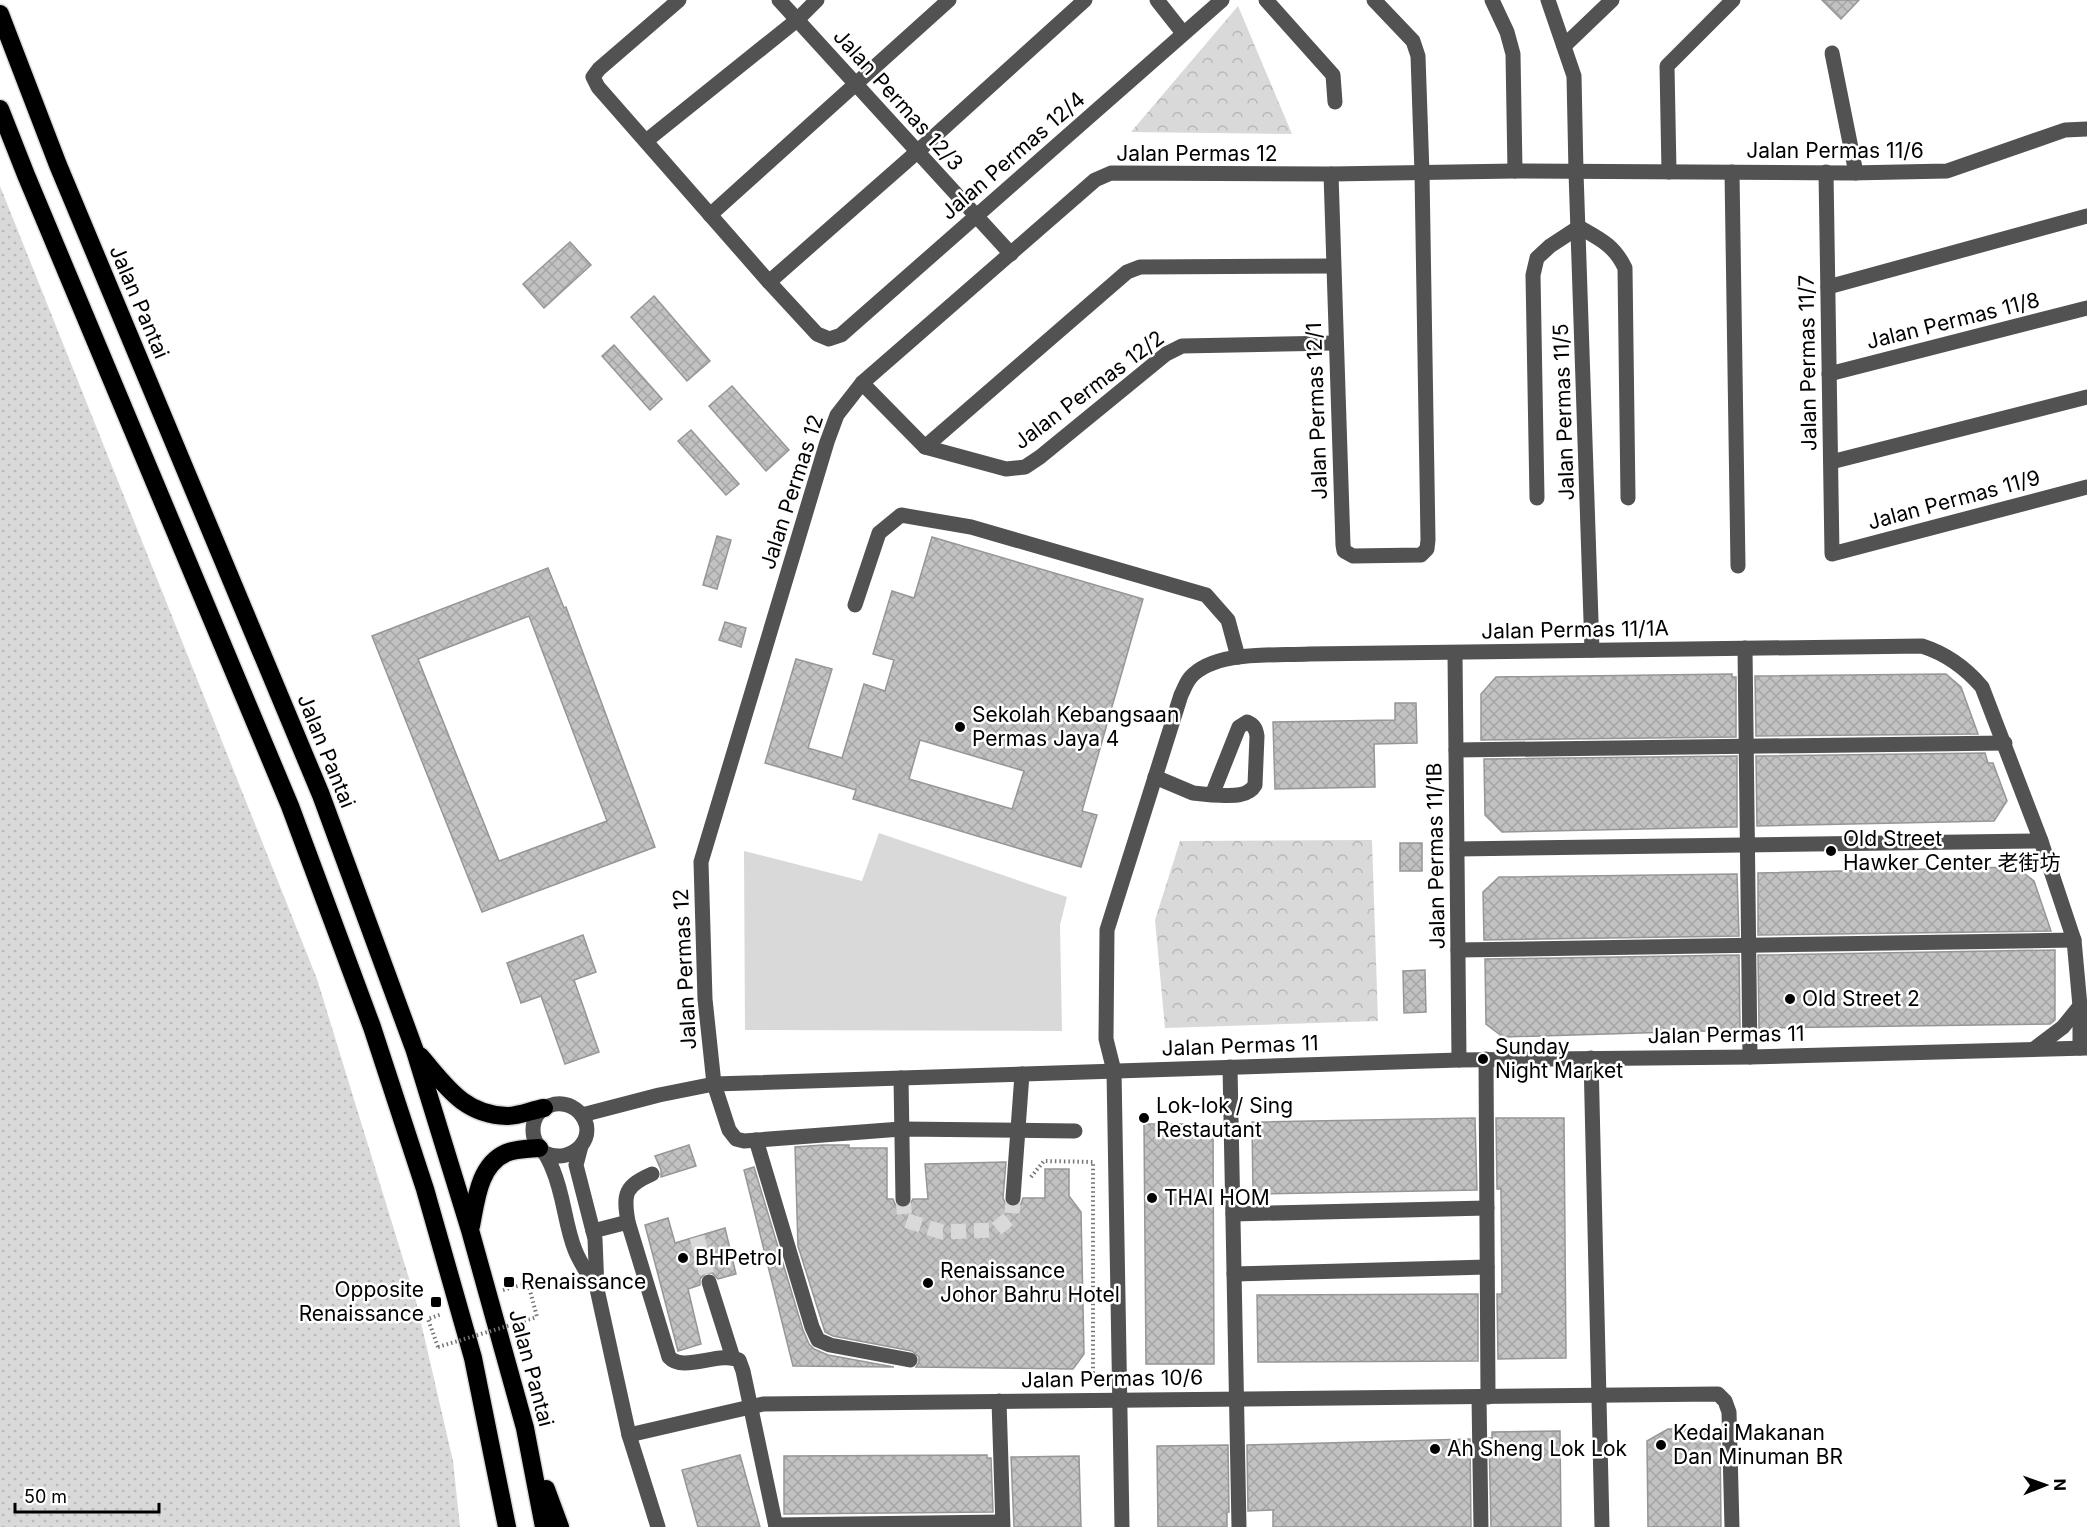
<svg xmlns="http://www.w3.org/2000/svg" width="2087" height="1527" font-family="Inter,'Noto Sans SC',sans-serif">
<defs>
<pattern id="grass-dots" width="8" height="8" patternUnits="userSpaceOnUse" patternTransform="scale(1.5)"><rect width="8" height="8" fill="#d9d9d9"/><path d="M2 2h.1M6 6h.1" fill="none" stroke="#b8b8b8" stroke-width="1.8" stroke-linecap="round"/></pattern>
<pattern id="forest-crowns" width="20" height="18" patternUnits="userSpaceOnUse" patternTransform="scale(1.5)"><rect width="20" height="18" fill="#d9d9d9"/><path d="M2 6a3 3 0 1 1 6 0M12 15a3 3 0 1 1 6 0" fill="none" stroke="#b8b8b8"/></pattern>
<pattern id="building-cross-hatch" width="8" height="8" patternUnits="userSpaceOnUse" patternTransform="scale(1.5)"><rect width="8" height="8" fill="#c2c2c2"/><path d="M0 0l8 8M0 8l8-8" fill="none" stroke="#a5a5a5"/></pattern>
</defs>
<rect width="100%" height="100%" fill="#fff"/>
<!-- grass -->
<path fill="url(#grass-dots)" d="M0,186L317,979L416,1301L453,1461L460,1527H0Z"/>
<!-- forest -->
<g fill="url(#forest-crowns)">
<path d="M1238,6L1292,134L1131,132Z"/>
<path d="M1372,840L1378,1021L1165,1028L1155,920L1180,841Z"/>
</g>
<!-- pitch -->
<path fill="#d9d9d9" d="M879,833L1067,897L1060,925L1062,1031L745,1030L744,851L862,881Z"/>
<!-- building -->
<g fill="url(#building-cross-hatch)" stroke="#969696" stroke-width="1.5" fill-rule="evenodd">
<path d="M1822,0H1859L1841,19Z"/>
<path d="M570,242L591,265L544,308L523,284Z"/>
<path d="M654,296L710,361L687,381L631,317Z"/>
<path d="M614,345L662,399L650,410L602,356Z"/>
<path d="M732,386L789,450L766,471L709,406Z"/>
<path d="M691,430L739,484L726,495L678,441Z"/>
<path d="M717,536L731,540L717,589L703,585Z"/>
<path d="M932,537L1143,599L1082,811L1097,815L1081,867L853,799L856,790L765,763L796,659L832,669L808,748L842,758L864,684L885,691L894,660L873,654L892,591L914,598ZM920,740L1024,771L1012,809L909,779Z"/>
<path d="M548,568L564,608L566,607L655,847L482,912L372,636ZM529,616L607,821L499,861L418,659Z"/>
<path d="M725,622L746,628L741,647L719,640Z"/>
<path d="M1732,674V677H1736V737L1481,740V694L1496,677Z"/>
<path d="M1946,674L1961,687L1978,734L1756,736L1755,676Z"/>
<path d="M1395,703H1416L1417,743L1374,744L1375,787L1275,789L1273,722L1395,720Z"/>
<path d="M1985,753L1988,763H1993L2007,801L1994,821L1757,826L1756,756Z"/>
<path d="M1737,756V827H1735L1502,832L1485,815L1484,759Z"/>
<rect x="1400" y="843" width="22" height="28"/>
<path d="M2016,867L2034,881L2051,931L1758,935V873Z"/>
<path d="M1737,874L1739,936L1484,940L1483,892L1499,877Z"/>
<path d="M583,935L596,972L574,980L599,1052L565,1064L541,996L521,1003L507,963Z"/>
<path d="M2055,950V1020L2050,1024L1759,1028L1758,955Z"/>
<path d="M1739,955L1740,1030L1503,1037L1486,1024L1485,959Z"/>
<path d="M1425,970L1426,1012L1404,1013L1403,971Z"/>
<path d="M1475,1118L1477,1190L1253,1194L1252,1122Z"/>
<path d="M1496,1118H1564L1566,1358L1498,1359L1497,1294H1502L1501,1189H1497Z"/>
<path d="M1144,1124H1213L1214,1364H1146Z"/>
<path d="M689,1145L696,1166L661,1177V1170L655,1156Z"/>
<path d="M823,1145H849V1148H887V1199H893L895,1204L903,1209L908,1207L913,1199H928L925,1164L1006,1162L1003,1198L1007,1206L1013,1208L1021,1204L1023,1198H1045V1169H1069V1196L1081,1212L1084,1354L1073,1369L916,1367L919,1362V1357L912,1351L833,1336L825,1332L798,1246L795,1147Z"/>
<path d="M754,1167L803,1330L809,1344L814,1349L828,1355L894,1367L793,1366L744,1170Z"/>
<path d="M668,1218L675,1243L725,1228L736,1274L718,1279L712,1273H706L700,1279V1285L688,1289L701,1344L678,1351L645,1225Z"/>
<path d="M1478,1294V1361L1258,1362L1257,1295Z"/>
<path d="M1668,1429H1720L1721,1527H1648L1647,1441Z"/>
<path d="M1560,1431L1561,1527H1491L1489,1438H1492V1432Z"/>
<path d="M1470,1439L1471,1527H1273V1510L1248,1511L1247,1445Z"/>
<path d="M1228,1445L1229,1512H1227V1527H1158L1157,1446Z"/>
<path d="M740,1455L760,1527H698L682,1470Z"/>
<path d="M987,1455V1458H991L993,1512L784,1514V1456Z"/>
<path d="M1079,1456L1081,1527H1014L1011,1457Z"/>
</g>
<g fill="none" stroke-linecap="round" stroke-linejoin="round">
<!-- minor-tunnel -->
<g stroke="#d9d9d9" stroke-width="15" stroke-dasharray="15 8" stroke-linecap="butt">
<path d="M903,1199L905,1220L942,1232L995,1230L1012,1216L1013,1198"/>
<path d="M697,1237L709,1282"/>
</g>
<!-- highway casing -->
<g stroke="#dbdbdb" stroke-width="21">
<g id="highway">
<path d="M0,14L58,165L321,795L415,1051L470,1230L525,1428L544,1527"/>
<path d="M0,109L26,175L290,806L372,1027L425,1189L473,1358L507,1527"/>
<path d="M420,1056C446,1086 464,1115 507,1116C519,1116 532,1110 544,1108"/>
<path d="M471,1226C476,1200 479,1165 506,1153C515,1149 529,1149 539,1148"/>
<path d="M546,1489L560,1527"/>
</g>
</g>
<!-- path -->
<g stroke="#747474" stroke-width="4" stroke-dasharray="1.5 3" stroke-linecap="butt">
<path d="M1031,1177L1044,1161L1093,1162V1384"/>
<path d="M503,1290L528,1283L537,1317"/>
<path d="M438,1347L428,1319L442,1314"/>
</g>
<!-- minor -->
<g stroke="#525252" stroke-width="15">
<path d="M679,0L599,69L593,77L598,87L769,282L817,334L829,339L841,335L1222,0"/>
<path d="M779,0L1011,254"/>
<path d="M1157,0L1183,33"/>
<path d="M1266,0L1333,75L1335,102"/>
<path d="M1492,0L1507,32L1513,54L1515,171"/>
<path d="M1548,0L1574,76L1576,172L1592,650"/>
<path d="M1564,46L1612,0"/>
<path d="M1832,53L1856,173"/>
<path d="M646,141L797,20L817,0"/>
<path d="M1669,172L1667,66L1733,0"/>
<path d="M1732,172L1738,566"/>
<path d="M1826,172L1832,554L2087,487"/>
<path d="M1331,174L1343,545L1344,551L1353,556L1421,555L1427,549L1428,540L1422,173L1418,56L1413,41L1374,0"/>
<path d="M710,215L949,0"/>
<path d="M1579,227C1600,239 1614,245 1625,268L1628,498"/>
<path d="M769,282L917,152L1085,0"/>
<path d="M1828,287L2087,216"/>
<path d="M1829,374L2087,308"/>
<path d="M862,383L925,447L1006,469L1025,467L1040,457L1166,354L1182,346L1335,343"/>
<path d="M925,447L1127,272L1140,267L1333,266"/>
<path d="M1831,462L2087,397"/>
<path d="M1537,498L1533,275L1537,258L1550,246L1579,227"/>
<path d="M855,605L879,533L901,515L971,527L1206,595L1228,620L1238,657"/>
<path d="M1745,648L1750,1057"/>
<path d="M1455,653L1459,1060"/>
<path d="M1456,750L2005,743"/>
<path d="M1155,777L1193,793L1212,795L1237,732L1239,727L1247,722C1254,725 1256,729 1257,736L1255,785C1247,799 1226,795 1212,795"/>
<path d="M1457,849L2041,841"/>
<path d="M1458,950L2074,940"/>
<path d="M2034,1049L2063,1027L2080,1006"/>
<path d="M1591,1058L1602,1527"/>
<path d="M1486,1059L1488,1397"/>
<path d="M1230,1067L1239,1527"/>
<path d="M901,1078L903,1199"/>
<path d="M582,1115L659,1095L714,1084L1459,1060L1750,1057L2087,1048"/>
<path d="M1075,1131L901,1129L744,1141L736,1139L729,1130L714,1084L705,999L701,862L827,442L837,415L862,383L1095,180L1111,173L1331,174L1515,171L1851,173L1947,171L2065,130L2087,129"/>
<path d="M756,1140L812,1327L818,1340L830,1345L910,1360"/>
<path d="M581,1146L576,1165L595,1239L597,1289L629,1435L658,1527"/>
<path d="M545,1153C573,1166 601,1135 579,1112C562,1095 533,1106 533,1130C533,1142 539,1146 545,1154C548,1158 551,1165 553,1170C564,1196 565,1225 575,1250C580,1263 589,1275 595,1286"/>
<path d="M1013,1198L1022,1074"/>
<path d="M1233,1214L1487,1208"/>
<path d="M628,1222C623,1193 625,1186 652,1174"/>
<path d="M593,1231L628,1222L669,1357C683,1373 719,1351 739,1360L743,1371L776,1527"/>
<path d="M1234,1274L1487,1267"/>
<path d="M709,1282L733,1358"/>
<path d="M1479,1397L1481,1527"/>
<path d="M999,1401L1003,1527"/>
<path d="M629,1435L763,1404L1718,1394L1725,1401L1729,1412L1732,1527"/>
<path d="M776,1525L1002,1522"/>
<path d="M1122,1527L1114,1071L1106,1039L1107,930L1181,695C1184,689 1186,683 1190,678C1214,650 1274,656 1309,654L1922,646C1947,654 1965,667 1982,687L2041,841L2074,940L2080,1006V1048"/>
</g>
<!-- highway -->
<use href="#highway" stroke="#000" stroke-width="18"/>
<!-- path-bridge -->
<path stroke="#747474" stroke-width="4" stroke-dasharray="1.5 3" stroke-linecap="butt" d="M438,1347L537,1317"/>
</g>
<!-- markers -->
<g fill="#000" stroke="#fff" stroke-width="2">
<circle cx="960" cy="727" r="6"/>
<circle cx="1831" cy="851" r="6"/>
<circle cx="1790" cy="999" r="6"/>
<circle cx="1483" cy="1059" r="6"/>
<circle cx="1144" cy="1118" r="6"/>
<circle cx="1152" cy="1198" r="6"/>
<circle cx="683" cy="1258" r="6"/>
<rect x="503" y="1276" width="12" height="12" rx="3"/>
<circle cx="928" cy="1283" r="6"/>
<rect x="430" y="1296" width="12" height="12" rx="3"/>
<circle cx="1661" cy="1445" r="6"/>
<circle cx="1435" cy="1449" r="6"/>
</g>
<g text-anchor="middle" stroke-width="5" stroke-linejoin="round" paint-order="stroke">
<!-- street labels -->
<g font-size="21" fill="#000" stroke="#fff">
<text transform="translate(898 100) rotate(48)" y="7">Jalan Permas 12/3</text>
<text x="1835" y="158">Jalan Permas 11/6</text>
<text x="1197" y="161">Jalan Permas 12</text>
<text transform="translate(1013 156) rotate(-41)" y="7">Jalan Permas 12/4</text>
<text transform="translate(139 302) rotate(67)" y="7">Jalan Pantai</text>
<text transform="translate(1953 321) rotate(-14)" y="7">Jalan Permas 11/8</text>
<text transform="translate(1808 363) rotate(-91)" y="7">Jalan Permas 11/7</text>
<text transform="translate(1089 390) rotate(-37)" y="7">Jalan Permas 12/2</text>
<text transform="translate(1317 411) rotate(-92)" y="7">Jalan Permas 12/1</text>
<text transform="translate(1564 412) rotate(-92)" y="7">Jalan Permas 11/5</text>
<text transform="translate(792 492) rotate(-72)" y="7">Jalan Permas 12</text>
<text transform="translate(1954 500) rotate(-15)" y="7">Jalan Permas 11/9</text>
<text transform="translate(1575 630) rotate(-1)" y="7">Jalan Permas 11/1A</text>
<text transform="translate(326 751) rotate(68)" y="7">Jalan Pantai</text>
<text transform="translate(1436 856) rotate(-91)" y="7">Jalan Permas 11/1B</text>
<text transform="translate(685 969) rotate(-93)" y="7">Jalan Permas 12</text>
<text transform="translate(1726 1035) rotate(-1)" y="7">Jalan Permas 11</text>
<text transform="translate(1240 1046) rotate(-2)" y="7">Jalan Permas 11</text>
<text transform="translate(531 1368) rotate(75)" y="7">Jalan Pantai</text>
<text transform="translate(1112 1379) rotate(-1)" y="7">Jalan Permas 10/6</text>
</g>
<!-- poi labels -->
<g font-size="21" fill="#000" stroke="#fff" text-anchor="start">
<text x="972" y="722">Sekolah Kebangsaan<tspan x="972" dy="24">Permas Jaya 4</tspan></text>
<text x="1843" y="846">Old Street<tspan x="1843" dy="24">Hawker Center 老街坊</tspan></text>
<text x="1802" y="1006">Old Street 2</text>
<text x="1495" y="1054">Sunday<tspan x="1495" dy="24">Night Market</tspan></text>
<text x="1156" y="1113">Lok-lok / Sing<tspan x="1156" dy="24">Restautant</tspan></text>
<text x="1164" y="1205">THAI HOM</text>
<text x="695" y="1265">BHPetrol</text>
<text x="940" y="1278">Renaissance<tspan x="940" dy="24">Johor Bahru Hotel</tspan></text>
<text x="521" y="1289">Renaissance</text>
<text x="424" y="1297" text-anchor="end">Opposite<tspan x="424" dy="24">Renaissance</tspan></text>
<text x="1673" y="1440">Kedai Makanan<tspan x="1673" dy="24">Dan Minuman BR</tspan></text>
<text x="1447" y="1456">Ah Sheng Lok Lok</text>
</g>
</g>
<!-- north arrow -->
<g transform="translate(2045 1485) rotate(89)" stroke="#ffffff" stroke-width="4.5" paint-order="stroke">
<path d="M0-4.5L10 22L0 15L-10 22Z" fill="#000000"/>
<text y="-9" font-size="16" font-weight="bold" text-anchor="middle" fill="#000000">N</text>
</g>
<!-- scale -->
<path d="M15 1503v9h144v-9" fill="none" stroke="#000000" stroke-width="3"/>
<text x="24" y="1503" font-size="18" fill="#000000" stroke="#ffffff" stroke-width="4.5" paint-order="stroke">50 m</text>
</svg>
